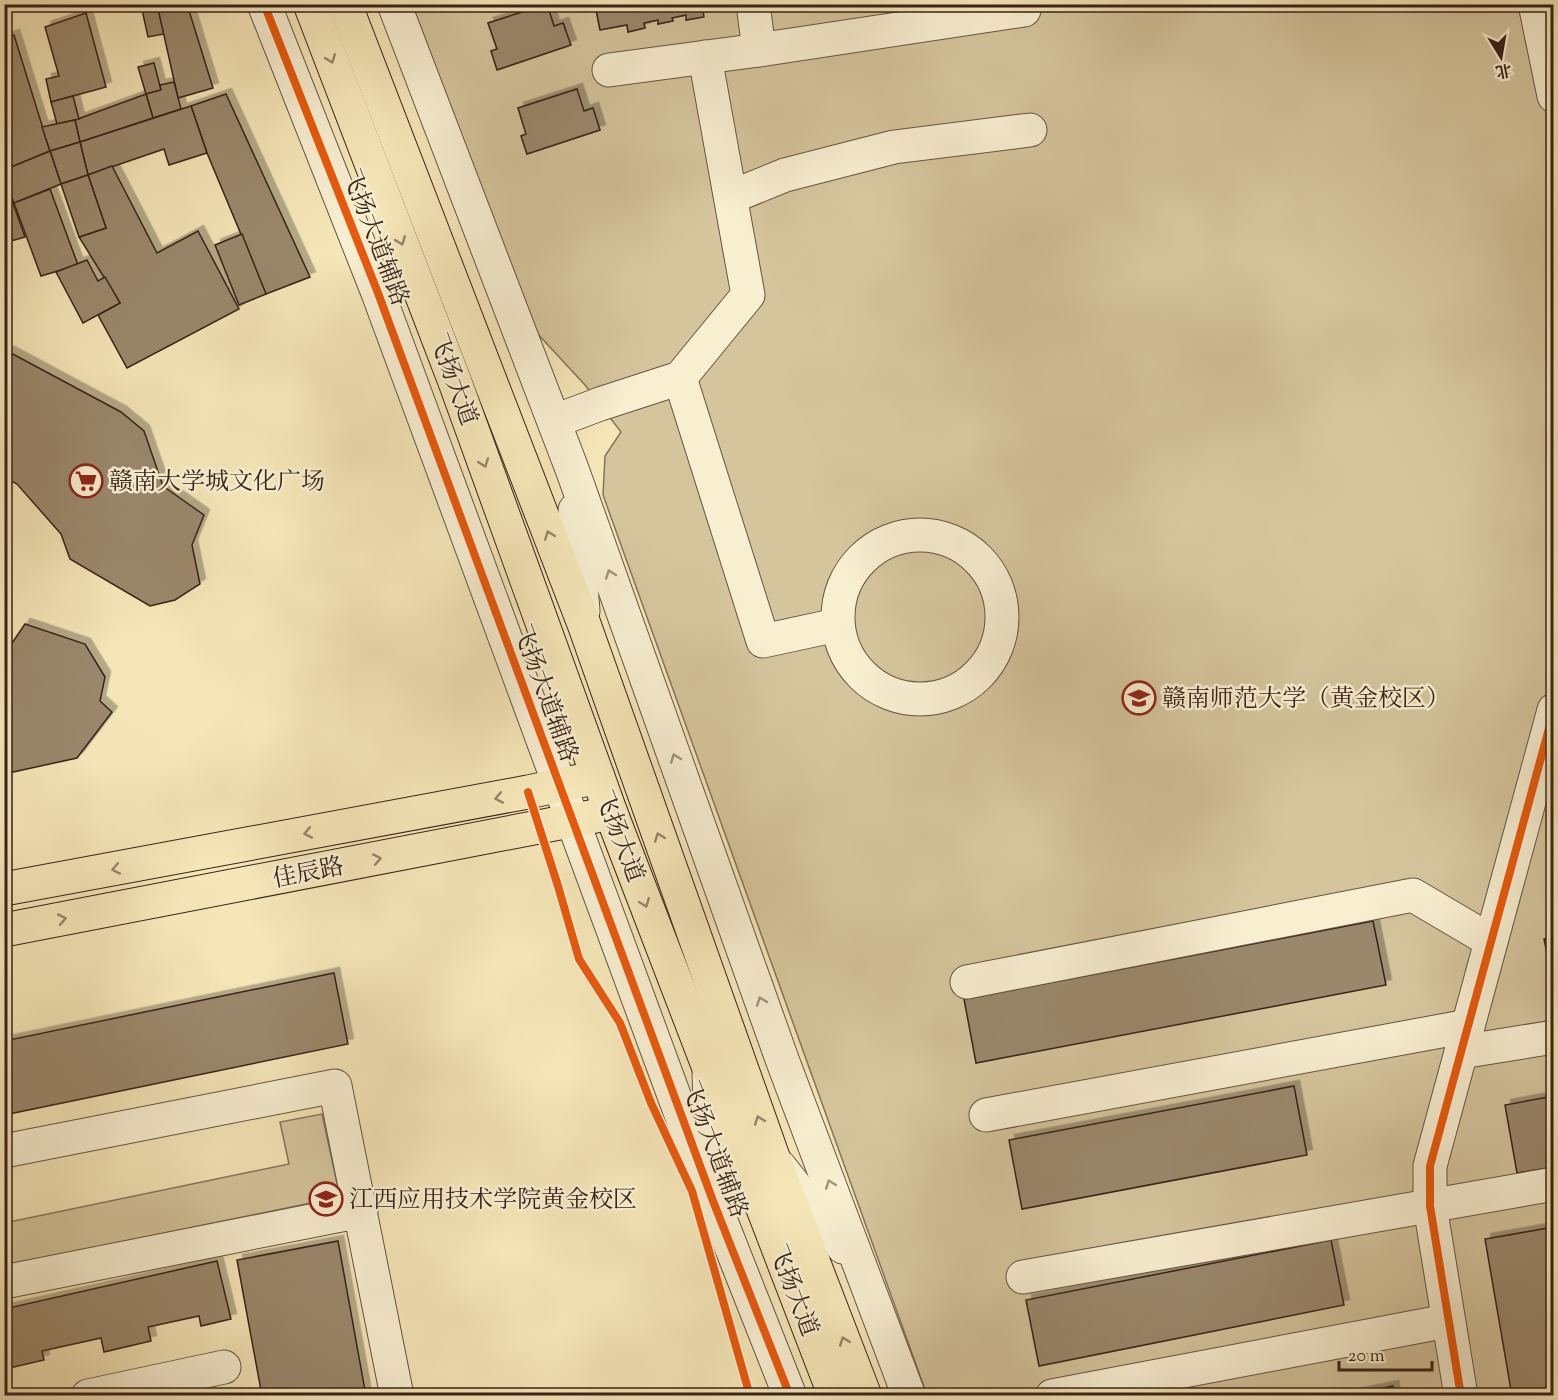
<svg xmlns="http://www.w3.org/2000/svg" width="1558" height="1400" font-family="'Sorts Mill Goudy','Noto Serif SC',serif">
<defs>
<filter id="shadow"><feDropShadow dx="5.5" dy="-5.5" stdDeviation="0" flood-color="#0004"/></filter>
</defs>
<rect width="100%" height="100%" fill="#f5e6b8"/>
<filter id="stains"><feTurbulence type="fractalNoise" baseFrequency=".00333" numOctaves="4"/><feColorMatrix values="0 0 0 0 .2 0 0 0 0 .09 0 0 0 0 .02 0 0 0 .5 -.17"/></filter>
<radialGradient id="worn" r=".72"><stop offset=".6" stop-color="#630" stop-opacity="0"/><stop offset="1" stop-color="#630" stop-opacity=".3"/></radialGradient>
<!-- green -->
<g fill="#d5c59d" stroke="#86745c" stroke-width="1.5" fill-rule="evenodd">
<path d="M729,4L1553,5V1395H927L603,495L605,456L621,432L585,385L536,332L412,5H545L488,23L497,49L491,51L498,69L570,45L564,24L554,26L547,5H595L600,30L627,25L628,32L645,28L644,23L658,20V24L673,21L672,18L686,15L687,20L703,17V11ZM576,89L584,111L593,108L600,130L527,154L521,136L526,134L518,108Z"/>
<path d="M322,1114L340,1197L5,1266L4,1223L289,1164L280,1122Z"/>
</g>
<!-- building -->
<g fill="#9a886c" stroke="#37221a" stroke-width="1.5" filter="url(#shadow)">
<path d="M129,4H157L164,34L148,37L141,5L130,8Z"/>
<path d="M157,4H187L213,88L178,98Z"/>
<path d="M547,4L554,26L563,23L571,45L497,70L491,51L497,49L488,23Z"/>
<path d="M595,4H729L730,6L703,11L704,17L686,20V15L672,18L673,21L658,24V20L644,23L645,28L628,32L627,25L600,30Z"/>
<path d="M86,13L106,87L51,102L46,79L59,76L45,27Z"/>
<path d="M14,35L50,151L4,170V38Z"/>
<path d="M154,63L161,90L146,94L138,67Z"/>
<path d="M174,82L181,109L153,118L146,94L161,90L160,85Z"/>
<path d="M577,89L584,111L593,108L600,130L527,154L521,136L526,134L518,108Z"/>
<path d="M146,94L153,118L80,142L75,120Z"/>
<path d="M226,94L310,277L266,294L207,153L191,106Z"/>
<path d="M73,96L79,119L57,124L51,102Z"/>
<path d="M191,106L207,153L169,165L164,149L88,175L80,142Z"/>
<path d="M75,120L80,142L50,151L42,127Z"/>
<path d="M80,142L88,175L61,184L50,151Z"/>
<path d="M50,151L61,184L14,203L4,178V170Z"/>
<path d="M112,166L157,253L198,231L239,309L127,368L98,315L120,303L79,237L106,228L88,175Z"/>
<path d="M88,175L106,228L79,237L61,184Z"/>
<path d="M4,178L25,237L4,243Z"/>
<path d="M50,189L78,265L41,276L14,203Z"/>
<path d="M242,234L266,294L239,305L215,245Z"/>
<path d="M87,260L98,281L105,277L120,303L83,323L56,272Z"/>
<path d="M9,352L121,412L144,431L163,486L204,515L192,545L200,584L175,600L150,606L70,559L61,534L17,484L4,477V353Z"/>
<path d="M25,624L85,644L105,677L100,701L112,712L77,758L4,774V655Z"/>
<path d="M1373,921L1386,985L976,1063L964,999Z"/>
<path d="M1554,938V989L1544,939Z"/>
<path d="M334,973L348,1044L4,1115V1041Z"/>
<path d="M1294,1086L1307,1155L1022,1209L1009,1140Z"/>
<path d="M1554,1096V1167L1517,1173L1505,1105Z"/>
<path d="M1554,1227V1396H1512L1485,1239Z"/>
<path d="M1331,1240L1344,1305L1039,1366L1026,1300Z"/>
<path d="M338,1241L366,1396H262L237,1260Z"/>
<path d="M217,1261L231,1319L201,1326L199,1316L148,1327L151,1341L104,1352L101,1338L42,1351L44,1360L9,1368L4,1347V1309Z"/>
<path d="M1393,1386L1395,1396H1345Z"/>
</g>
<g fill="none" stroke-linecap="round" stroke-linejoin="round">
<!-- minor casing -->
<g stroke="#665342" stroke-width="35">
<g id="minor">
<path d="M264,4L378,293L713,1201L790,1396"/>
<path d="M394,4L572,469L783,1062L909,1396"/>
<path d="M753,4L759,50"/>
<path d="M1535,4L1554,96"/>
<path d="M609,70L759,50L1024,10"/>
<path d="M731,197L785,175L894,147L1030,130"/>
<path d="M680,378L763,641L837,625"/>
<path d="M555,421L600,404L680,378L748,295L705,57"/>
<path d="M575,510L583,611"/>
<circle cx="920" cy="617" r="82"/>
<path d="M967,982L1413,895L1491,941"/>
<path d="M1461,1052L1554,1037"/>
<path d="M709,1074L712,1172"/>
<path d="M986,1115L1468,1026"/>
<path d="M4,1151L335,1086L397,1396"/>
<path d="M780,1167L843,1247"/>
<path d="M1023,1277L1554,1184"/>
<path d="M4,1282L361,1211"/>
<path d="M88,1396L224,1367"/>
<path d="M1052,1396L1447,1321"/>
<path d="M1461,1396L1430,1206V1166L1554,710"/>
</g>
</g>
<!-- major casing -->
<g stroke="#37221a" stroke-width="35">
<g id="major">
<path d="M310,4L455,382L611,813L835,1396"/>
<path d="M345,4L584,624L773,1157L865,1396"/>
<path d="M4,889L528,792L598,777"/>
<path d="M4,930L611,813"/>
</g>
</g>
<!-- minor -->
<use href="#minor" stroke="#f8efd1" stroke-width="33"/>
<!-- major -->
<use href="#major" stroke="#f5e6b8" stroke-width="33"/>
<!-- cycleway casing -->
<g stroke="#f8efd1" stroke-width="11">
<g id="cycleway">
<path d="M264,4L378,293L713,1201L790,1396"/>
<path d="M528,792L558,886L579,959L620,1023L651,1103L692,1191L750,1396"/>
<path d="M1461,1396L1430,1206V1166L1554,710"/>
</g>
</g>
<!-- cycleway -->
<use href="#cycleway" stroke="#e8590c" stroke-width="8"/>
</g>
<!-- one-way arrows -->
<defs><path id="oneway-chevron" d="M-2-3.5L2.5 0L-2 3.5" fill="none" stroke-width="1.6" stroke-linecap="round" stroke-linejoin="round" transform="scale(1.5)"/></defs>
<g stroke="#968469">
<use href="#oneway-chevron" transform="translate(331 59) rotate(69)"/>
<use href="#oneway-chevron" transform="translate(401 241) rotate(69)"/>
<use href="#oneway-chevron" transform="translate(484 463) rotate(70)"/>
<use href="#oneway-chevron" transform="translate(549 535) rotate(-111)"/>
<use href="#oneway-chevron" transform="translate(499 798) rotate(169)"/>
<use href="#oneway-chevron" transform="translate(308 833) rotate(169)"/>
<use href="#oneway-chevron" transform="translate(659 837) rotate(-110)"/>
<use href="#oneway-chevron" transform="translate(377 859) rotate(-11)"/>
<use href="#oneway-chevron" transform="translate(116 869) rotate(169)"/>
<use href="#oneway-chevron" transform="translate(645 903) rotate(69)"/>
<use href="#oneway-chevron" transform="translate(62 919) rotate(-11)"/>
<use href="#oneway-chevron" transform="translate(759 1120) rotate(-110)"/>
<use href="#oneway-chevron" transform="translate(844 1341) rotate(-111)"/>
</g>
<g stroke="#a1937f">
<use href="#oneway-chevron" transform="translate(610 574) rotate(-110)"/>
<use href="#oneway-chevron" transform="translate(675 758) rotate(-110)"/>
<use href="#oneway-chevron" transform="translate(761 1001) rotate(-110)"/>
<use href="#oneway-chevron" transform="translate(830 1184) rotate(-111)"/>
</g>
<!-- icons -->
<defs>
<g id="supermarket-ring" transform="scale(1.725)"><circle r="9.5" fill="#f8efd1" stroke="#8f2418" stroke-width="1.5"/><path d="M-6-5.5h2.5l.6 2H6L4.5 2H-2.5L-4.4-4H-6ZM-1.5 3.2a1.3 1.3 0 1 0 .1 0ZM3 3.2a1.3 1.3 0 1 0 .1 0Z" fill="#8f2418"/></g>
<g id="university-ring" transform="scale(1.725)"><circle r="9.5" fill="#f8efd1" stroke="#8f2418" stroke-width="1.5"/><path d="M0-5L7-2L0 1L-7-2ZM-4 1L0 2.5L4 1V4Q0 6-4 4Z" fill="#8f2418"/></g>
</defs>
<g fill-rule="evenodd">
<use href="#supermarket-ring" x="86" y="481"/>
<use href="#university-ring" x="1139" y="698"/>
<use href="#university-ring" x="326" y="1199"/>
</g>
<g text-anchor="middle" stroke-width="5" stroke-linejoin="round" paint-order="stroke">
<!-- street labels -->
<g font-size="24" fill="#37221a" stroke="#f8efd1">
<text transform="translate(376 237) rotate(69)" y="8">飞扬大道辅路</text>
<text transform="translate(454 379) rotate(70)" y="8">飞扬大道</text>
<text transform="translate(546 693) rotate(70)" y="8">飞扬大道辅路</text>
<text transform="translate(620 836) rotate(69)" y="8">飞扬大道</text>
<text transform="translate(308 872) rotate(-11)" y="8">佳辰路</text>
<text transform="translate(715 1149) rotate(69)" y="8">飞扬大道辅路</text>
<text transform="translate(794 1290) rotate(69)" y="8">飞扬大道</text>
</g>
<!-- poi labels -->
<g font-size="24" fill="#37221a" stroke="#f8efd1" text-anchor="start">
<text x="109" y="489">赣南大学城文化广场</text>
<text x="1162" y="706">赣南师范大学（黄金校区）</text>
<text x="349" y="1207">江西应用技术学院黄金校区</text>
</g>
</g>
<!-- margin -->
<rect width="1558" height="1400" fill="none" stroke="#f5e6b8" stroke-width="24"/>
<rect x="6" y="6" width="1546" height="1388" fill="none" stroke="#37221a" stroke-width="3"/>
<rect x="12" y="12" width="1534" height="1376" fill="none" stroke="#37221a" stroke-width="1.5"/>
<!-- north arrow -->
<g transform="translate(1501 57) rotate(169)" stroke="#f8efd1" stroke-width="4.5" paint-order="stroke">
<path d="M0-4.5L10 22L0 15L-10 22Z" fill="#37221a"/>
<text y="-9" font-size="16" font-weight="bold" text-anchor="middle" fill="#37221a">北</text>
</g>
<!-- scale -->
<path d="M1339 1361v9h93v-9" fill="none" stroke="#37221a" stroke-width="3"/>
<text x="1348" y="1361" font-size="18" fill="#37221a" stroke="#f8efd1" stroke-width="4.5" paint-order="stroke">20 m</text>
<rect width="100%" height="100%" filter="url(#stains)"/>
<rect width="100%" height="100%" fill="url(#worn)"/>
</svg>
